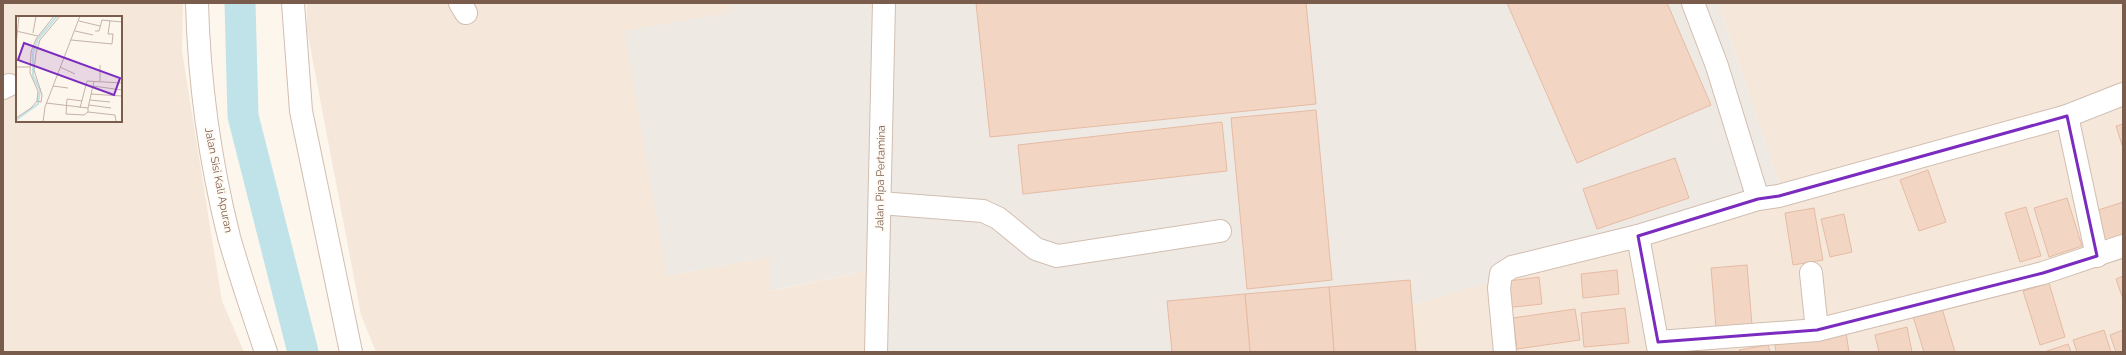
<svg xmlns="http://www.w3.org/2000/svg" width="2126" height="355" font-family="Raleway,sans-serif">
<rect width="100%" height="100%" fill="#fdf6ec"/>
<!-- residential -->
<g fill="#f5e8da" fill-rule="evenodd">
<path d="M3,3H183L182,51L222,301L244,352H3ZM17,17H121V121H17Z"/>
<path d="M307,3H731L732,12L667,276L770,257L771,291L870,270L868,352H376L361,315L307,30Z"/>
<path d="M1718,3H2123V352H1412L1408,306L1784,197Z"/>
</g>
<!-- industrial -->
<path fill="#efe9e4" d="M731,3H1718L1784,197L1408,306L1412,352H868L870,270L770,291V257L667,276L624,31L732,12Z"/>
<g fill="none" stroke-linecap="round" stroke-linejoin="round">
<!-- canal -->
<path stroke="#bfe3e8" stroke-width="31" d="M240,3L243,116L303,352"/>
</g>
<!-- building -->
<g fill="#f3d5c3" stroke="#e6bba3">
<path d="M976,3H1306L1316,104L990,137Z"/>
<path d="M1507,3H1667L1711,105L1577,163Z"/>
<path d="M1316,110L1332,280L1247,289L1231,118Z"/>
<path d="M1222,122L1227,171L1023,194L1018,145Z"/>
<path d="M2123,124V148L2116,126Z"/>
<path d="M1675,158L1689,198L1597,229L1583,189Z"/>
<path d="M1928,170L1946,222L1919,231L1900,180Z"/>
<path d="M2067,198L2082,246L2049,257L2034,208Z"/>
<path d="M2123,202V239L2100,247L2089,213Z"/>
<path d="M2026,207L2041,256L2020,262L2005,213Z"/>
<path d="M1814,208L1823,260L1793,265L1785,213Z"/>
<path d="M1844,214L1852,252L1830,257L1821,219Z"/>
<path d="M1747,265L1752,325L1716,328L1711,268Z"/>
<path d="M1617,270L1619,294L1583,298L1581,274Z"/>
<path d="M2123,276V299L2116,279Z"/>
<path d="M1539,277L1542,304L1504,308L1501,282Z"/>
<path d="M1410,280L1416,352H1334L1329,287Z"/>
<path d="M2049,283L2065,337L2040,345L2023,291Z"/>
<path d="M1329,287L1334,352H1250L1245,294Z"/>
<path d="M1245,294L1250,352H1172L1167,301Z"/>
<path d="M1941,305L1955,352H1924L1912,313Z"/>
<path d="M1625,308L1629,343L1584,347L1581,313Z"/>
<path d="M1575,309L1580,340L1517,349L1513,318Z"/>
<path d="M1907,327L1912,352H1879L1875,335Z"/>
<path d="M2104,330L2111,352H2077L2073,340Z"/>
<path d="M2123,330V352H2116L2110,335Z"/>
<path d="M1846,333L1849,352H1776L1775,345Z"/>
<path d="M2068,344L2071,352H2044Z"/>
<path d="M1768,345L1770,352H1740L1739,350Z"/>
</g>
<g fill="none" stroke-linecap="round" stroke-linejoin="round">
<!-- minor casing -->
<g stroke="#d1beb0" stroke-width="24">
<g id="minor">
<path d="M197,3C199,81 210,161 229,237C240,276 253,314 266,352"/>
<path d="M293,3L301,111L351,352"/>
<path d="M460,3L466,13"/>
<path d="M1693,3L1717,66L1758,199"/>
<path d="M3,88L9,85"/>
<path d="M2067,116L2097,256"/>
<path d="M880,203L983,211L998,218L1036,249L1057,256L1220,231"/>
<path d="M1638,236L1659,352"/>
<path d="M1811,273L1817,330"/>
<path d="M1658,342L1817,330L2043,273L2123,246"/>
<path d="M876,352L884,3"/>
<path d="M1505,352L1499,288L1501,274L1512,267L1638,236L1758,199L1779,196L2067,116L2123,94"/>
</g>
</g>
<!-- minor -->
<use href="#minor" stroke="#fff" stroke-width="22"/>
</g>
<!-- marked area -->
<path fill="none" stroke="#7b2cbf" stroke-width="3" stroke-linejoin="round" d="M2067,116L2097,256L2043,273L1817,330L1658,342L1638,236L1758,199L1779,196Z"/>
<g text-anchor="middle" stroke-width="3.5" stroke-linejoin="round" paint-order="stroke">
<!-- street labels -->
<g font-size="11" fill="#7a5c4d" stroke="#fffaf3">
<text transform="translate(880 178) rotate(-89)" y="4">Jalan Pipa Pertamina</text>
<text transform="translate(219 180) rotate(79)" y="4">Jalan Sisi Kali Apuran</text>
</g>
</g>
<!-- overview -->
<g transform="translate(16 16)">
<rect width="106" height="106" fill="#fdf6ec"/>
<path fill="none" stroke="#bfe3e8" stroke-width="2" d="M0,104L22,88L24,74L17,60V37L22,23L41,0"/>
<path fill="none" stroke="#c5b3a7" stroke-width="1" d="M63,5L84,10M0,15L22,20M59,15L77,19M79,15H83L86,4L106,6M17,17L20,0M55,24L96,28L97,18H92L94,5M0,30L3,0M0,51H14M44,51L59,58M84,65V49M37,70L52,72M77,70L106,74M75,78L106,80M74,84L94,86M21,85L25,86L26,79L18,54L20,37L24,24L44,0M66,85L51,83L50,98L68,99L72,96L99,99L100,106M30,87L72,92V96M73,89L95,92M64,92L71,65L106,67M72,92L78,65M0,102L15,92L21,85L22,75L14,57L15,36L20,23L38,0M27,106L29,91L64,0"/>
<path fill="#7b2cbf" fill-opacity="0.15" stroke="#7b2cbf" stroke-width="2" d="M8,27L104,62L98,79L2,44Z"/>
<rect width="106" height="106" fill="none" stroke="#7a5c4d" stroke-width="2"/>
</g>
<!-- border -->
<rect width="2126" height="355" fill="none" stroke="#7a5c4d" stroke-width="8"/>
</svg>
